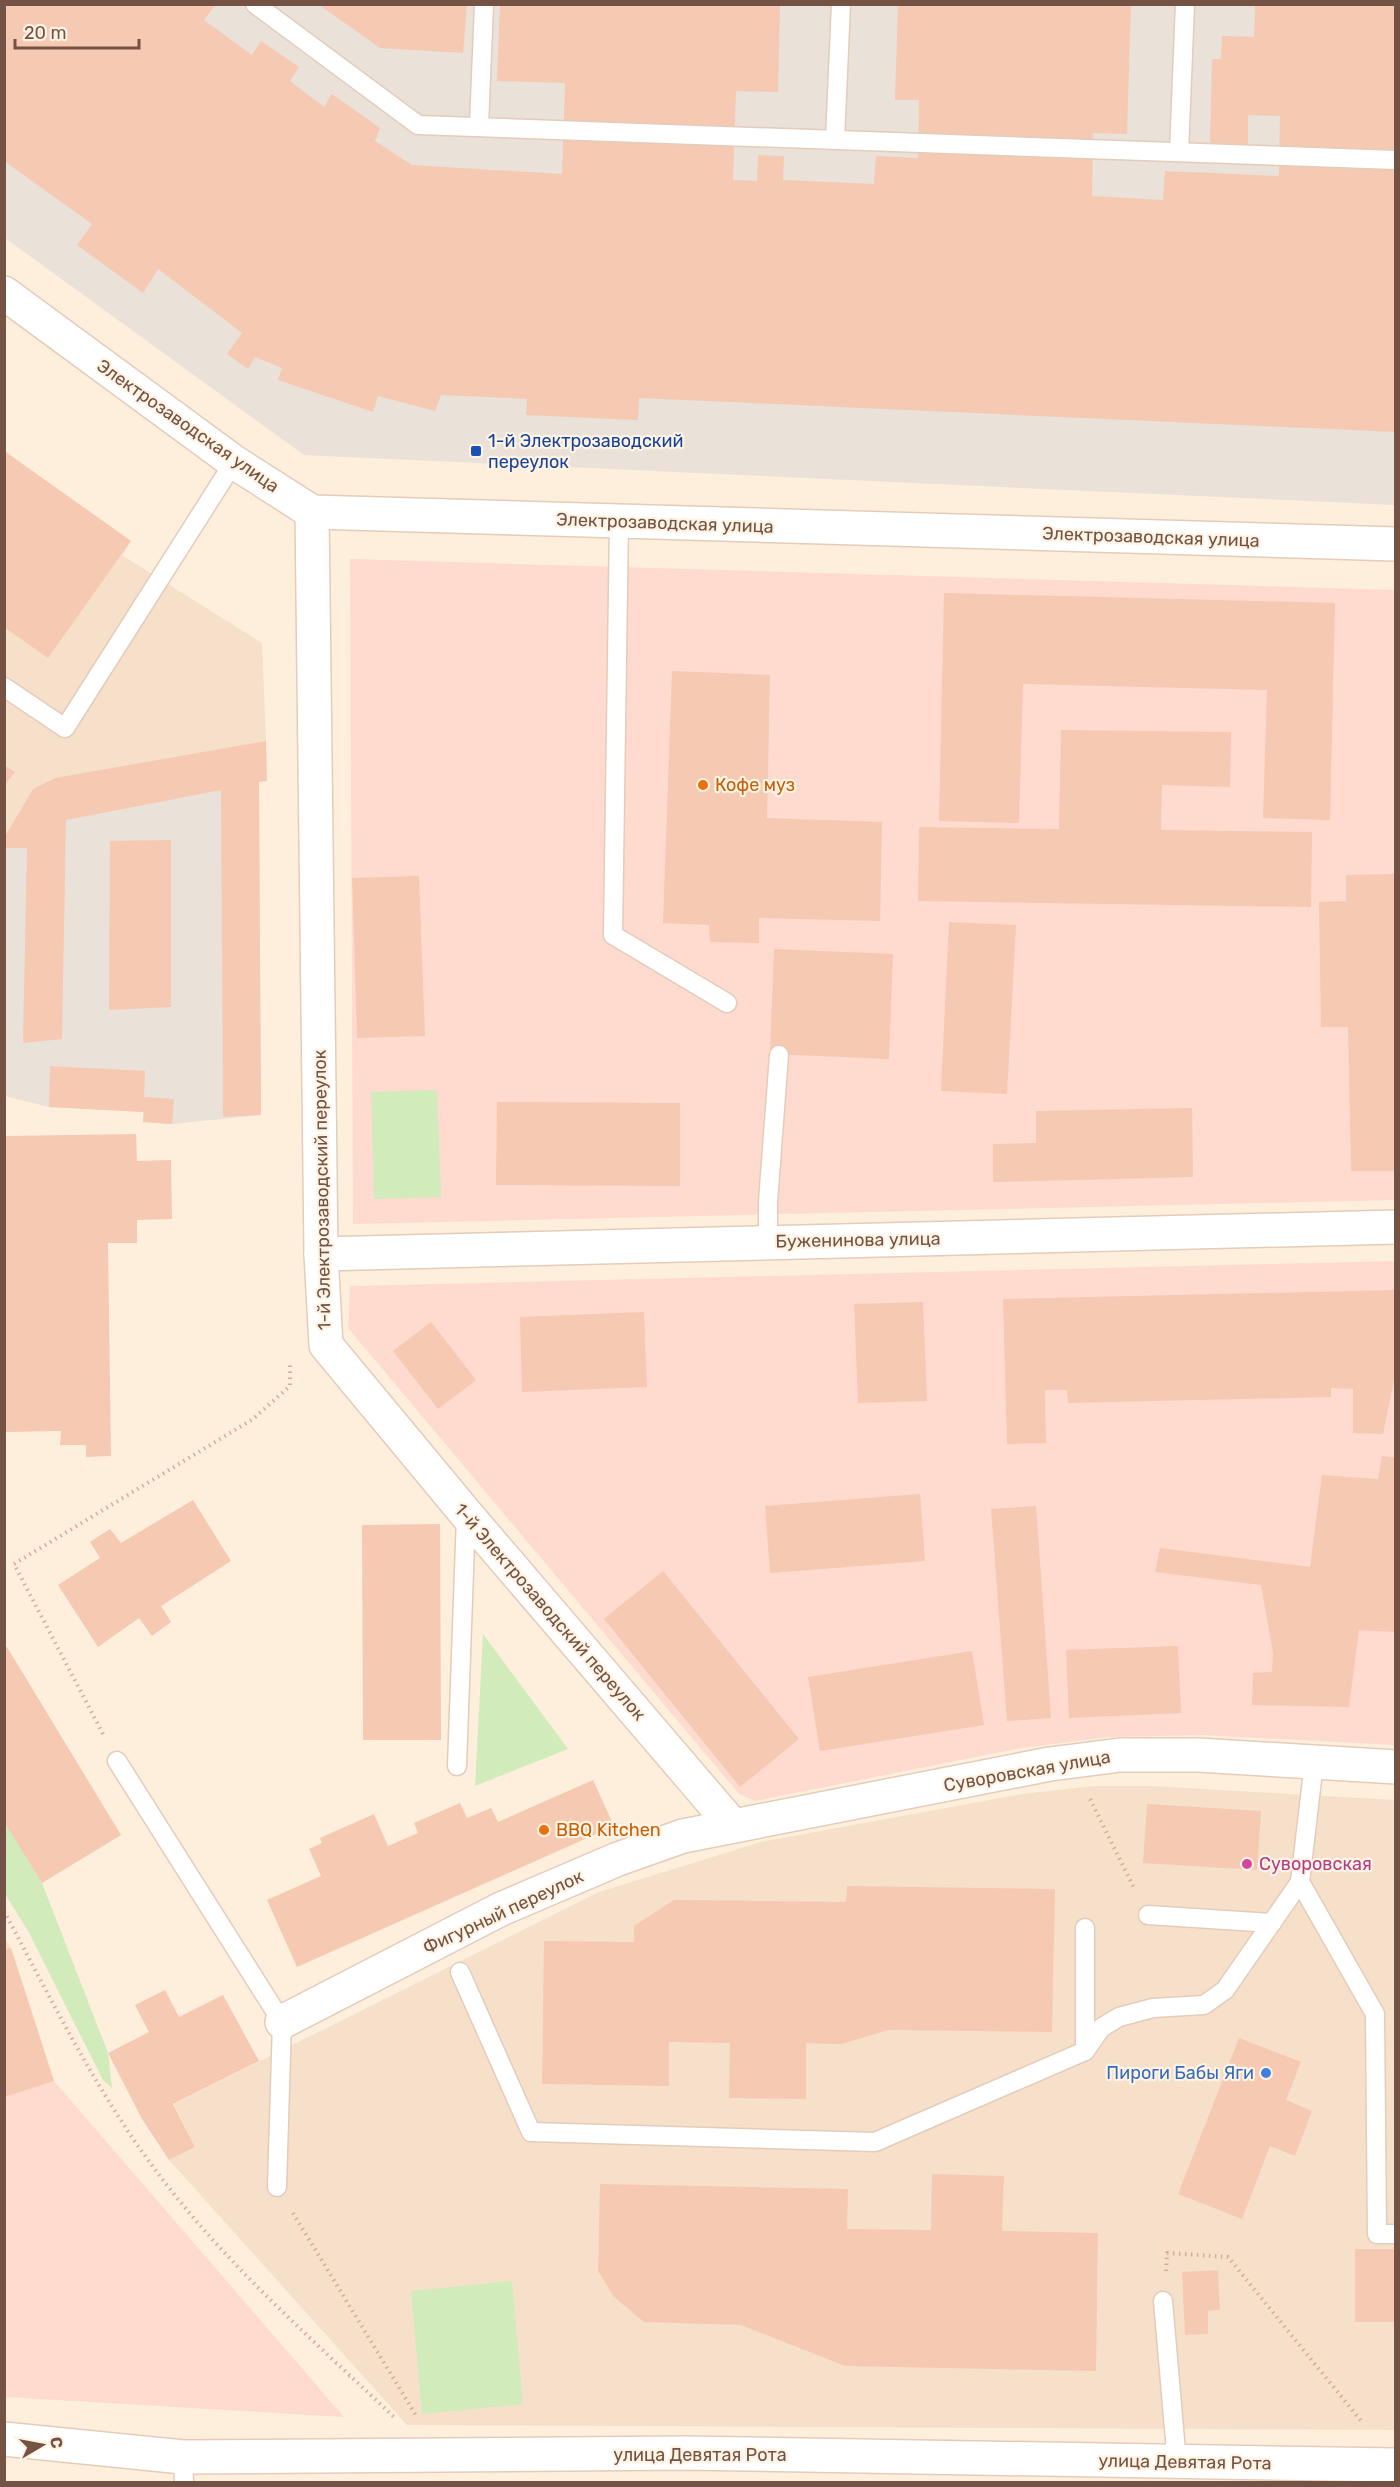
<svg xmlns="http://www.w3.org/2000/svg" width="1400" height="2487" font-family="Rubik,sans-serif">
<rect width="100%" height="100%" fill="#feefdc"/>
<!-- residential -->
<g fill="#f6e0ca">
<path d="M5,451L131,541L122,555L262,643L266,741L246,745L5,838Z"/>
<path d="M1093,1786H1153L1395,1800V2430L407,2425L169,2160L195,2147L174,2104L599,1892L761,1842L1022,1794Z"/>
</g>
<!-- commercial -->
<g fill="#ffdacf">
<path d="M350,559L1395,590V1200L353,1224Z"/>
<path d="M1395,1261V1745L1202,1735L1109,1737L1021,1748L755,1801L739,1794L348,1328L350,1286Z"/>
<path d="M4,1937L11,1948L54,2081L344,2417L5,2397Z"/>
</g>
<!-- industrial -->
<g fill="#eae1d9">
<path d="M5,5H1395V505L304,455L5,238Z"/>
<path d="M246,745L259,782L261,1115L172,1124L143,1122V1112L49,1107L5,1096V838L26,799L33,789L55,778Z"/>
</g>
<!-- green -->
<g fill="#d1ebbb">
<path d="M437,1090L441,1197L374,1199L371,1092Z"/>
<path d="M483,1634L568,1749L475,1786Z"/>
<path d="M4,1822L42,1883L108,2053L112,2088L103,2080L28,1931L5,1894Z"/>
<path d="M512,2281L523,2404L422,2414L411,2291Z"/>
</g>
<!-- building -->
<g fill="#f5c9b2">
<path d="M4,4H216L204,20L252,55L261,41L299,67L290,81L324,107L332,94L380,128L375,141L412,165L562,174L565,83L497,81L500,4H780L778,92L736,91L733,180L757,181L758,155L784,156L783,180L874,184L876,156L918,158L919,100H895L898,4H1131L1127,134L1093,133L1092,196L1163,200L1165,171L1279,176L1280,116L1248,115V145L1210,143L1212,59H1221L1222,36L1254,37L1255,4H1396V432L639,398L638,420L526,415L527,399L441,395L435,411L378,396L373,412L278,380L282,368L255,357L248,369L227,354L242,333L158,269L143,293L77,245L92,224L4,161Z"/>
<path d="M318,4H467L463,53L380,48Z"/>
<path d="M4,451L131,541L48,658L4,627Z"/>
<path d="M944,593L1335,603L1330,820L1263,818L1267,690L1023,684L1019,823L939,821Z"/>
<path d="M672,671L770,675L767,818L882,822L880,921L759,918V943L710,942L709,925L663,923Z"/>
<path d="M1061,730L1231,732L1230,787L1162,785L1161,830L1312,832L1311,907L918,901L919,827L1059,829Z"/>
<path d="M266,741L267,781L259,782L261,1115L223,1117L221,790L66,820L62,1039L23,1043L27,848H4V838L33,789L55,778Z"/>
<path d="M4,765L15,772L4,786Z"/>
<path d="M171,840V1007L109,1010L110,841Z"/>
<path d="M1396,874V1171H1351L1348,1027H1321L1319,902L1346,901V875Z"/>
<path d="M419,876L425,1036L357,1038L352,878Z"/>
<path d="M949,922L1016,925L1007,1094L941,1091Z"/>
<path d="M774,949L893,954L889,1059L770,1054Z"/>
<path d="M50,1066L145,1071L144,1097L174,1099L172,1124L143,1122L144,1112L49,1107Z"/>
<path d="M497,1102L680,1103V1186L496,1185Z"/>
<path d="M1192,1108L1193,1177L993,1182V1144L1036,1143V1111Z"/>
<path d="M136,1134L137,1161L171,1160L172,1219L137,1220V1243H108L111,1456L86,1457V1445H60L61,1431L6,1432L4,1136Z"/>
<path d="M1396,1290V1370L1383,1434L1353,1433V1389L1331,1388V1397L1068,1403L1067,1390H1045L1046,1443L1007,1444L1003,1299Z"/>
<path d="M923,1302L927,1401L858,1403L854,1304Z"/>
<path d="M644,1312L647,1387L522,1392L520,1317Z"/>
<path d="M431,1322L476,1380L438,1409L393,1351Z"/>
<path d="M1382,1456L1396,1458V1632L1359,1630L1349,1707L1252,1705L1253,1673L1272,1672L1273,1653L1261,1585L1155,1572L1160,1548L1310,1567L1322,1475L1378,1479Z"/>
<path d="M920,1494L925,1561L770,1573L765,1506Z"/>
<path d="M193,1500L231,1561L161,1606L171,1622L152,1636L139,1618L98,1647L58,1585L100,1558L90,1542L110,1529L121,1543Z"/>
<path d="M1036,1506L1051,1718L1007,1721L991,1509Z"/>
<path d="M440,1524L441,1740H363L362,1525Z"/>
<path d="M663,1571L799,1739L740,1787L604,1619Z"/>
<path d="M1178,1646L1181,1713L1069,1718L1066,1650Z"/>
<path d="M7,1647L121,1835L42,1883L4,1822V1649Z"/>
<path d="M972,1651L984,1725L820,1751L808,1677Z"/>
<path d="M593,1780L614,1826L297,1967L267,1900L321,1876L309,1849L322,1843L320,1838L374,1814L388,1846L418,1833L414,1823L460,1803L467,1818L491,1808L498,1822Z"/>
<path d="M1147,1804L1261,1811L1257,1870L1143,1863Z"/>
<path d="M847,1886L1055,1889L1052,2032L888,2030L842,2044L806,2043V2099L729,2098L730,2043L669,2042V2086L542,2084L544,1941L634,1942V1926L674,1900L846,1902Z"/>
<path d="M11,1948L54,2081L4,2097V1950Z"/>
<path d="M165,1990L179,2017L223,1995L259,2061L173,2104L195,2147L169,2160L142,2119L108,2053L149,2032L135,2005Z"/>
<path d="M1239,2038L1301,2062L1286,2100L1312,2111L1295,2156L1270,2146L1242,2219L1178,2194Z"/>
<path d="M932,2174L1004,2176L1002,2231L1098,2233L1096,2371L845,2366L741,2325L644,2322L614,2297L598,2271L600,2184L848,2189L847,2229L931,2230Z"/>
<rect x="1355" y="2249" width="41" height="73"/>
<path d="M1218,2270L1220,2310L1208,2311V2334L1185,2335L1182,2272Z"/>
</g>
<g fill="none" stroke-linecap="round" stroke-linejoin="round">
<!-- service casing -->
<g stroke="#e4ccbb" stroke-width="21">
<g id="service">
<path d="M255,4L418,125L1396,160"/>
<path d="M479,126L484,4"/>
<path d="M835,140L841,4"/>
<path d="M1179,152L1185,4"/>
<path d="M619,521L613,935L727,1003"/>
<path d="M4,687L65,728L234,462"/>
<path d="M768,1243V1202L779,1055"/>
<path d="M117,1761L282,2022L277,2187"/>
<path d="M1314,1763L1300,1882L1375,2014L1377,2234H1396"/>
<path d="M457,1766L466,1516"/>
<path d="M1148,1915L1272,1923"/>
<path d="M1085,1928V2051"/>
<path d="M460,1972L531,2132L875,2142L1085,2051L1101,2028L1119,2017L1153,2008L1204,2005L1225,1990L1300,1882"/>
<path d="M1163,2301L1177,2463"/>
<path d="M183,2457L184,2482"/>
</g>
</g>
<!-- minor casing -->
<g stroke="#e4ccbb" stroke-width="36">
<g id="minor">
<path d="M312,512L321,1254L326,1345L467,1515L733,1826"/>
<path d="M321,1254L1396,1227"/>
<path d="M282,2022L501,1909L618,1859L683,1836L1050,1764L1120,1755H1198L1396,1767"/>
<path d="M4,2439L183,2457L683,2453L1396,2465"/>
</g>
</g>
<!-- tertiary casing -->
<g stroke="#e4ccbb" stroke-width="36">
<path id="tertiary" d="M4,293L234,462L312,512L1396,544"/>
</g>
<!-- path -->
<g stroke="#d9ac96" stroke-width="4" stroke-dasharray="1.5 4.5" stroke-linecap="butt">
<path d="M103,1734L14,1564L253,1419L290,1386V1361"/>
<path d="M1090,1799L1135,1890"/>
<path d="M4,1911C53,2003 99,2097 163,2180C230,2268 314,2341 394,2417"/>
<path d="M293,2213L417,2417"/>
<path d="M1166,2271L1167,2253L1228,2257L1362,2422"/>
</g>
<!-- service -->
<use href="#service" stroke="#fff" stroke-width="18"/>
<!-- minor -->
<use href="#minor" stroke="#fff" stroke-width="33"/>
<!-- tertiary -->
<use href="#tertiary" stroke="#fff" stroke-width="33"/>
</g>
<!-- markers -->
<rect fill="#1a4fb4" stroke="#fff3e4" stroke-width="2" x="470" y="445" width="12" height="12" rx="3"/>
<g fill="#e8710a" stroke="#fff3e4" stroke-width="2">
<circle cx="703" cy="785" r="6"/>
<circle cx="544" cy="1830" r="6"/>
</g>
<circle fill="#d1479c" stroke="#fff3e4" stroke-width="2" cx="1247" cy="1864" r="6"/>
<circle fill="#3f7fe0" stroke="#fff3e4" stroke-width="2" cx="1266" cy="2073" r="6"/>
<g text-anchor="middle" stroke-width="4.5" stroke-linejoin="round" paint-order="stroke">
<!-- street labels -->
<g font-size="18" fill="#745244" stroke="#fff3e4">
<text transform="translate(188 426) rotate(35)" y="6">Электрозаводская улица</text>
<text transform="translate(665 523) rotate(2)" y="6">Электрозаводская улица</text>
<text transform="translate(1151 537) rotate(2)" y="6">Электрозаводская улица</text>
<text transform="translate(322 1190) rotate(-91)" y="6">1-й Электрозаводский переулок</text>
<text transform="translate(858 1240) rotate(-1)" y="6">Буженинова улица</text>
<text transform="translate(550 1612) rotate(49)" y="6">1-й Электрозаводский переулок</text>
<text transform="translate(1027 1771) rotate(-10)" y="6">Суворовская улица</text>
<text transform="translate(503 1912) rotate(-25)" y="6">Фигурный переулок</text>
<text x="700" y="2461">улица Девятая Рота</text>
<text transform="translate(1185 2462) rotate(1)" y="6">улица Девятая Рота</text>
</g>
<!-- transit labels -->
<g font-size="18" fill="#164399" stroke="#fff3e4" text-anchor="start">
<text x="488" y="447">1-й Электрозаводский<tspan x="488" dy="21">переулок</tspan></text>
</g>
<!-- food labels -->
<g font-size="18" fill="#c56008" stroke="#fff3e4" text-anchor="start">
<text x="715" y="791">Кофе муз</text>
<text x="556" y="1836">BBQ Kitchen</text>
</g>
<!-- hotel labels -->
<g font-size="18" fill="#b23c85" stroke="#fff3e4" text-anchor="start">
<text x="1259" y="1870">Суворовская</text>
</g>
<!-- shop labels -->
<g font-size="18" fill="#366cbe" stroke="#fff3e4" text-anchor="end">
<text x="1254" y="2079">Пироги Бабы Яги</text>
</g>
</g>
<!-- border -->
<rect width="1400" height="2487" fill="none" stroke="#745244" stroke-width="12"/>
<!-- north arrow -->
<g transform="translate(42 2445) rotate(80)" stroke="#fff3e4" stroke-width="4.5" paint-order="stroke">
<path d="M0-4.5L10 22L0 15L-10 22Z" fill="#745244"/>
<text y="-9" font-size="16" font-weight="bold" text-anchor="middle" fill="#745244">С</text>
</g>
<!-- scale -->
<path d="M15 39v9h124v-9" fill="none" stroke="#745244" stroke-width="3"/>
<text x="24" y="39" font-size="18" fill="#745244" stroke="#fff3e4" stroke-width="4.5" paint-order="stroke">20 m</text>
</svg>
